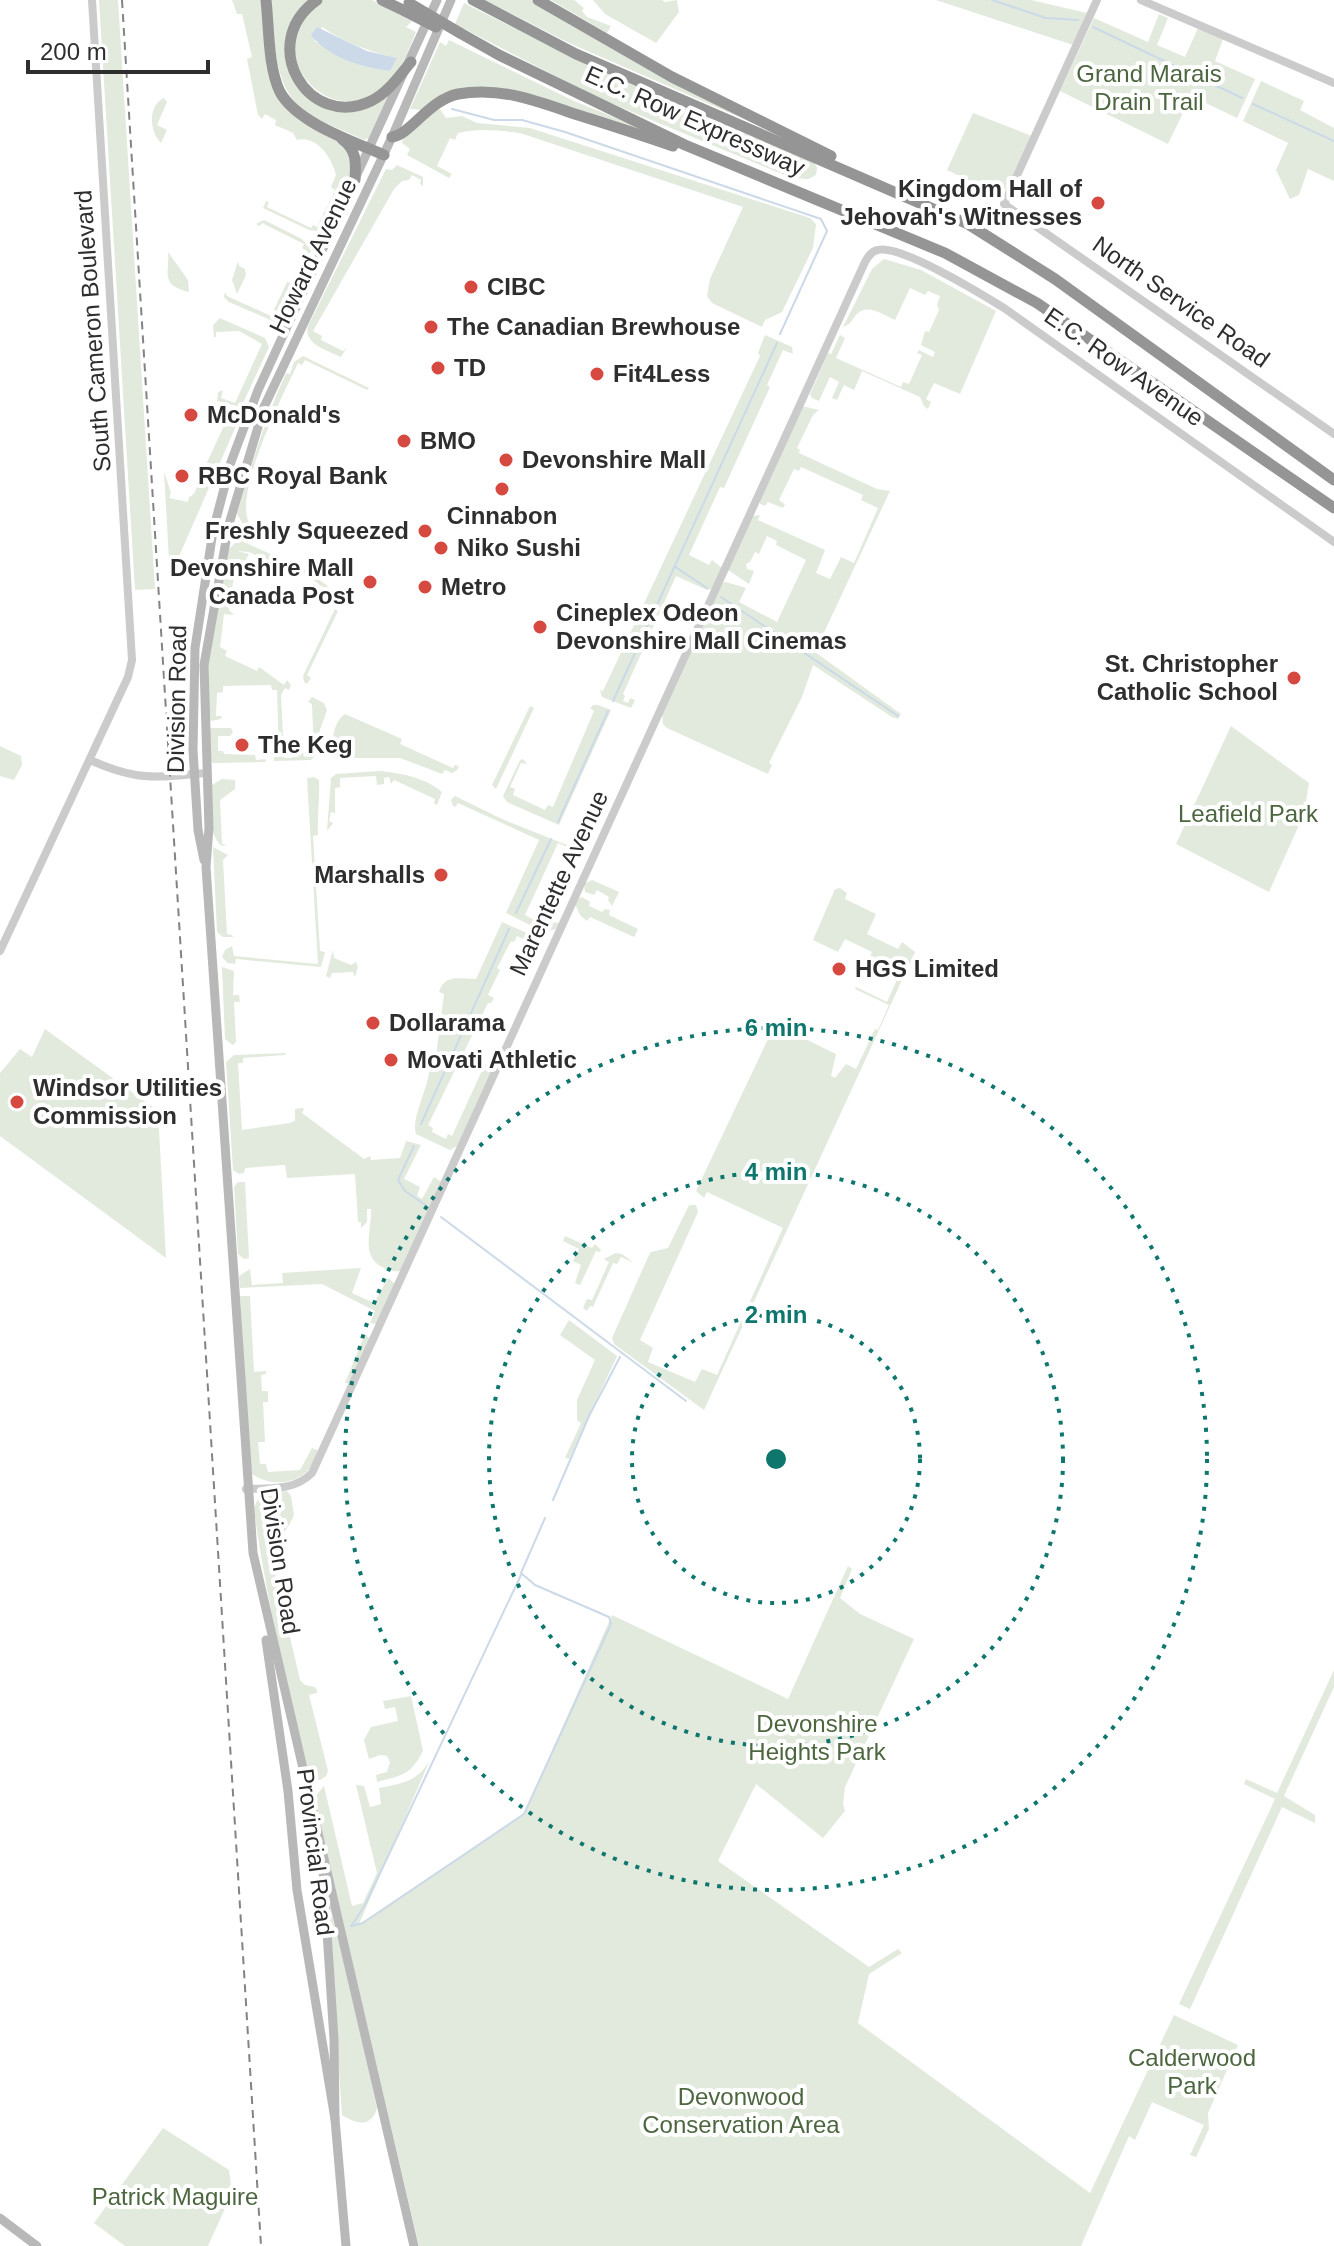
<svg xmlns="http://www.w3.org/2000/svg" width="1334" height="2246" font-family="Helvetica,sans-serif">
<rect width="100%" height="100%" fill="#fff"/>
<!-- green -->
<g fill="#e2eadd" fill-rule="evenodd">
<path d="M99,0H118L155,589L135,590Z"/>
<path d="M232,0H261L274,91L288,111L300,121L345,143L352,152L353,174L326,224L317,231L309,230L263,208L266,201L269,202L267,207L311,228L313,225L317,227L335,190L331,187L336,175C332,158 317,135 297,140L293,133L275,125L276,120L265,114L262,119L258,115L247,59L252,57L242,14H237Z"/>
<path d="M271,0H308C292,16 273,53 293,73C306,86 323,97 338,108L390,93L369,138L364,140C344,130 318,122 301,108C272,83 275,36 271,0Z"/>
<path d="M324,0H372L412,21L406,27L416,32C410,46 404,64 394,77C339,148 245,47 324,0ZM322,27C346,43 368,51 396,58L390,71C361,65 340,58 315,41Z"/>
<path d="M485,0H531L642,64L746,120L569,43Z"/>
<path d="M551,0H574L584,8L582,11L587,17L611,26L607,33Z"/>
<path d="M593,0H662L665,2L677,0L679,12L656,43L605,14Z"/>
<path d="M936,0H1031L1087,13L1073,45Z"/>
<path d="M464,3L542,42L814,162L817,168L816,175L808,179L792,178L598,98L455,24Z"/>
<path d="M1159,14L1168,18L1157,45L1185,57L1198,28L1223,39L1215,61L1255,79L1237,118L1191,96L1168,144L1060,91L1094,18L1148,42Z"/>
<path d="M449,40L574,101L673,141L487,88L422,110L410,109L440,42L446,46Z"/>
<path d="M1261,81L1304,101L1300,110L1334,128V181L1308,169L1299,195L1290,199L1276,170L1288,143L1243,121Z"/>
<path d="M164,98L167,102L157,125L167,130L161,143C149,131 148,105 164,98Z"/>
<path d="M438,106L446,118L462,116L477,123L530,128L810,218L816,224L813,248L782,312L765,320L762,327L712,303L707,296L710,279L743,207L520,133C499,130 478,128 458,133L455,140L450,138L437,166L452,174L449,178L407,155L410,149L402,143L403,138L425,121L427,113Z"/>
<path d="M973,113L1032,136L1007,189L995,193L947,170Z"/>
<path d="M397,165L423,177V186L420,184L421,180L412,175L409,180L402,181L394,189L313,331L322,336L321,340L343,351L347,347L341,357C327,350 303,344 308,326L386,169L392,170Z"/>
<path d="M264,220L302,239L311,250L301,285L286,317L280,314L275,322L229,302L224,297L225,292L227,296L271,316L287,282L291,283L307,251L302,248L304,244L262,223L260,226L256,224Z"/>
<path d="M168,252L188,280L189,292C159,284 170,274 168,252Z"/>
<path d="M884,259L921,270L996,311L960,394L934,383L926,399L931,402L928,409L924,406L920,397L862,371L854,390L844,385L837,400L832,398L839,382L830,377L819,401L812,398L810,394L828,353L831,354L840,335L845,338L836,358L901,387L903,382L909,384L922,355L917,353L919,350L933,357L935,352L921,345L925,331L929,332L939,310L937,305L940,296L928,291L925,295L910,288L895,320C884,315 868,303 857,314C851,320 852,324 843,327L872,269Z"/>
<path d="M238,261L239,266L245,269L246,275L237,294L232,280Z"/>
<path d="M220,318L265,338L269,347L244,401L237,406L217,401L218,392L223,390L221,398L235,403L262,344L239,331L216,332V337H214L213,325Z"/>
<path d="M765,335L792,347L793,354L783,350L767,385L770,387L724,488L720,487L689,555L709,565L712,560L722,568L712,589L707,590L676,576L623,694L625,696L623,701L628,703L630,698L635,700L631,708L602,697L600,690L603,691L760,356L758,353Z"/>
<path d="M303,356L369,388L367,390L305,360L302,365L298,363C282,397 234,491 249,523L275,534L271,535L243,524L237,514C251,466 265,419 286,373L290,374L294,362Z"/>
<path d="M221,406L243,410L170,577L164,471L171,493L169,498L188,502L189,497C199,493 197,481 198,472L203,471L229,415L220,410Z"/>
<path d="M802,406L819,410L813,415L797,448L800,450L799,453L877,489L890,491L815,652L901,714L898,719L892,717L813,665L802,697L769,763L772,765L768,774L667,728L663,724L662,714L721,583L726,582L746,588L739,602L777,622L806,560L776,545L777,541L767,536L759,554L755,552L750,562L746,564L747,569L754,571L749,584L728,570L752,516L760,515L758,520L825,550L816,573L830,579L841,557L854,563L878,508L861,500L863,495L801,467L799,471L794,469L779,500L785,504L783,508L768,502L765,506L760,504V498Z"/>
<path d="M242,541L305,570L328,586L325,589L302,571L276,559L273,564L249,552L237,551L249,554L233,582L229,610L234,615L224,614L220,647L227,651L225,656L257,671L259,667L284,685L287,680L291,685L289,690L285,688L281,695L284,758H292L294,752H303L304,757L314,754L312,704L308,702L312,697L324,703L327,710L320,730L318,754L311,760L274,761V757L279,756L277,690H272L271,685L223,686V692L217,693L216,716H222L221,719L211,721L207,717L208,662L229,549L236,542Z"/>
<path d="M335,609L338,611L307,675L311,678L307,684L304,682L303,676Z"/>
<path d="M593,705H598L611,710L559,825L507,802L503,796L520,760L523,759L527,764L521,763L510,787L515,789L513,795L545,810L548,805L553,807L594,711L590,708Z"/>
<path d="M530,706L534,708L496,789L492,785Z"/>
<path d="M345,714L402,739L400,744L453,768L455,765L459,766L457,770L452,773L445,770L442,774L400,758H342L333,756C331,742 333,722 345,714Z"/>
<path d="M1231,726L1309,783L1304,814L1269,892L1176,844Z"/>
<path d="M211,728H231L233,732L230,736H218V751H223L224,754L255,755L256,760L265,759L266,762L213,763L208,757V731Z"/>
<path d="M0,746L21,756L22,765L14,780L0,776Z"/>
<path d="M380,771C401,773 426,778 442,792L437,805L434,803L435,799L394,780L391,784L389,777L384,778V784L377,785L376,776L340,778V787L335,788V813L331,812L329,821L333,823L327,831L331,778L336,774Z"/>
<path d="M314,777L319,780C320,798 317,816 318,835L313,836L320,951L325,952L321,967L236,959L235,964L228,963L222,957L225,950L232,946L234,956L318,964L307,778Z"/>
<path d="M222,779L235,780V789L220,800L222,844L227,845L222,846C206,833 212,805 212,785Z"/>
<path d="M455,796L502,819L582,851L585,858H579L581,853L558,843L525,915L549,928L552,922L559,923L556,929L544,932L506,913L539,840L458,803L455,807L453,806L451,800Z"/>
<path d="M213,847L228,855L223,860L227,934L232,935L233,937H223L217,932Z"/>
<path d="M592,880L619,892L612,906L608,900L609,897L597,890L594,895L585,892L584,884Z"/>
<path d="M840,888L847,893L845,899L876,914L867,934L898,949L902,942L915,952L704,1410L614,1344L612,1338L649,1255L651,1252L668,1248L689,1205H696L698,1212L640,1340L653,1348L648,1362L695,1382L702,1369L717,1375L783,1228L707,1192L704,1198L696,1191L777,1020L787,1023L785,1029L836,1054L831,1076L835,1078L846,1064L856,1069L875,1029L878,1030L889,1005L855,989L856,987L887,1002L899,975L868,961L872,952L845,939L838,952L813,940L835,889Z"/>
<path d="M582,897L590,902L589,906L602,912L605,909L610,910L609,915L638,929L634,937L590,917L587,921L580,915L575,904L577,899Z"/>
<path d="M502,922L534,936L531,943L517,936L514,942L511,941L497,968L500,970L488,995L494,998L491,1003H488L428,1125L433,1128L432,1132L446,1139L448,1134L452,1136L485,1064L492,1070L457,1146L450,1150L416,1134C411,1119 427,1091 429,1072L434,1071L444,994L439,992C444,974 460,979 476,979Z"/>
<path d="M333,950L334,958L351,965L356,962L358,967L355,977L353,972L332,973L330,978L326,976Z"/>
<path d="M222,967L234,971L233,995H239L240,1002H234L236,1042L233,1045L225,1039Z"/>
<path d="M45,1029L158,1111L166,1258L0,1136V1073L20,1049L32,1057Z"/>
<path d="M286,1053L285,1055L243,1058V1063H238L242,1130L290,1123L295,1121V1109L302,1108L304,1109L302,1113L364,1159L370,1156L371,1160L400,1158L406,1141L421,1145L404,1179L420,1187L417,1196L422,1199L434,1177L441,1182L401,1271C393,1272 389,1271 382,1267C360,1256 372,1229 371,1209H367V1222L361,1228V1222H358L355,1174L287,1178L285,1165L245,1168L244,1173L239,1174L233,1170L226,1062L234,1055Z"/>
<path d="M238,1182H245L249,1258L244,1259L238,1254L234,1187Z"/>
<path d="M565,1236L592,1248L595,1244L601,1250L600,1252L596,1251L580,1285L575,1283L581,1265L573,1261L579,1249L563,1241Z"/>
<path d="M616,1253L622,1254L634,1263L621,1257L617,1264L613,1263L593,1307L590,1306L587,1311L583,1308L587,1299L592,1300L609,1262L604,1259Z"/>
<path d="M361,1268L352,1293L374,1303L388,1278L395,1284L376,1324L370,1323L375,1311L322,1284L240,1288L239,1276L250,1269L252,1285L283,1283L282,1273Z"/>
<path d="M240,1296H250L254,1372L266,1371V1374L261,1375L262,1391H268V1402H263L265,1442H258L260,1464H266L268,1472L300,1470L312,1448L319,1451C315,1458 312,1468 305,1473C290,1486 264,1485 250,1472Z"/>
<path d="M569,1320L617,1356L569,1459L565,1458L581,1423L577,1420V1400L595,1360L560,1335Z"/>
<path d="M365,1334L370,1339L350,1383H345Z"/>
<path d="M287,1491L291,1496L294,1515C287,1532 273,1543 273,1564L300,1680L305,1685L315,1687L317,1690V1693L309,1695L328,1771L326,1776L320,1780L310,1777C288,1688 266,1600 254,1509C258,1492 271,1492 287,1491Z"/>
<path d="M848,1566L852,1569L840,1598L860,1614L914,1639L845,1787L843,1804L845,1811L823,1838L756,1784L718,1861L869,1967L898,1949L902,1953L869,1974L858,2023L1090,2193L1174,2015L1238,2045L1208,2113L1209,2129L1196,2157L1190,2155L1204,2125L1152,2102L1135,2140L1129,2136L1081,2246H419L314,1798L324,1786L352,1906L363,1903L377,1873L356,1785L364,1786L370,1807L381,1804L379,1788C402,1783 415,1783 429,1762L359,1924L524,1814L612,1615L788,1699Z"/>
<path d="M1334,1670V1687L1284,1796L1315,1815V1823L1282,1807L1190,2009L1179,2004L1275,1799L1244,1784L1246,1779L1277,1793Z"/>
<path d="M411,1696L423,1751C410,1776 402,1775 377,1782L376,1775L387,1772L390,1762L387,1756L380,1755L369,1759L364,1740L371,1727L398,1721L395,1707L385,1709L383,1701Z"/>
<path d="M324,1860L377,2108C372,2127 357,2125 342,2115Z"/>
<path d="M163,2128L229,2170L232,2193L208,2246H125L94,2223Z"/>
</g>
<!-- water -->
<path fill="#cbd9e8" d="M317,27L367,51L397,58L390,71C362,67 329,58 311,35Z"/>
<g fill="none" stroke-linecap="round" stroke-linejoin="round">
<!-- stream -->
<g stroke="#cbd9e8" stroke-width="2">
<path d="M992,0L1046,18L1078,20"/>
<path d="M1093,27L1242,98"/>
<path d="M1253,104L1334,141"/>
<path d="M452,109L494,120H522L565,132L821,219L827,231L780,334"/>
<path d="M674,566L707,588"/>
<path d="M721,597L898,716"/>
<path d="M613,701L777,343"/>
<path d="M558,822L608,711"/>
<path d="M516,913L551,839"/>
<path d="M421,1124L509,929"/>
<path d="M414,1146L398,1180L405,1191L427,1206"/>
<path d="M441,1217L686,1401"/>
<path d="M553,1500L589,1416L620,1357"/>
<path d="M352,1925L365,1905L521,1575"/>
<path d="M351,1926L363,1923L524,1814L611,1624L609,1617L535,1585L521,1573L545,1518"/>
</g>
<!-- tertiary -->
<g stroke="#cbcbcb" stroke-width="8">
<path d="M1097,0L1004,204L1334,434"/>
<path d="M1141,0L1334,83"/>
<path d="M90,760C137,781 156,778 206,773"/>
<path d="M0,951L128,677L132,660L92,0"/>
<path d="M246,1489C271,1488 294,1491 312,1473L865,262C868,257 871,251 878,250C900,244 983,295 1004,308L1334,542"/>
</g>
<!-- secondary -->
<g stroke="#b8b8b8" stroke-width="9">
<path d="M204,860L198,830L193,750L195,648L213,531L231,462L258,390L437,0"/>
<path d="M266,1640L288,1791L297,1890L335,2119"/>
<path d="M323,1871L334,2039L335,2119L346,2246"/>
<path d="M0,2218L37,2246"/>
<path d="M414,2246L253,1553L206,867L209,828L204,665L229,524L264,407L392,137L451,0"/>
</g>
<!-- motorway -->
<g stroke="#959595" stroke-width="11">
<path d="M266,0C269,26 268,68 280,92C297,123 352,141 384,155"/>
<path d="M317,0C256,43 308,131 371,101C388,93 399,76 411,62"/>
<path d="M382,0L405,11"/>
<path d="M473,0L576,54L968,224L1055,279L1334,480"/>
<path d="M538,0L672,77L831,156"/>
<path d="M460,33L499,55L685,145L945,253L1037,303L1334,508"/>
<path d="M392,137C410,135 429,100 458,94C501,86 539,102 578,115C610,125 641,135 673,146"/>
<path d="M342,139C357,150 356,162 355,180"/>
</g>
<!-- rail -->
<path stroke="#838383" stroke-width="2" stroke-dasharray="8 6" stroke-linecap="butt" d="M122,0L261,2246"/>
<!-- motorway-bridge -->
<g stroke="#959595" stroke-width="11">
<path d="M409,3L460,33"/>
<path d="M405,11L436,27"/>
</g>
</g>
<!-- distance rings -->
<g fill="none" stroke="#0f766e" stroke-width="4" stroke-dasharray="4 8">
<circle cx="776" cy="1459" r="144"/>
<circle cx="776" cy="1459" r="287"/>
<circle cx="776" cy="1459" r="431"/>
</g>
<!-- markers -->
<g fill="#d54940" stroke="#fff" stroke-width="3">
<circle cx="1098" cy="203" r="8"/>
<circle cx="471" cy="287" r="8"/>
<circle cx="431" cy="327" r="8"/>
<circle cx="438" cy="368" r="8"/>
<circle cx="597" cy="374" r="8"/>
<circle cx="191" cy="415" r="8"/>
<circle cx="404" cy="441" r="8"/>
<circle cx="506" cy="460" r="8"/>
<circle cx="182" cy="476" r="8"/>
<circle cx="502" cy="489" r="8"/>
<circle cx="425" cy="531" r="8"/>
<circle cx="441" cy="548" r="8"/>
<circle cx="370" cy="582" r="8"/>
<circle cx="425" cy="587" r="8"/>
<circle cx="540" cy="627" r="8"/>
<circle cx="1294" cy="678" r="8"/>
<circle cx="242" cy="745" r="8"/>
<circle cx="441" cy="875" r="8"/>
<circle cx="839" cy="969" r="8"/>
<circle cx="373" cy="1023" r="8"/>
<circle cx="391" cy="1060" r="8"/>
<circle cx="17" cy="1102" r="8"/>
</g>
<g text-anchor="middle" stroke-width="8" stroke-linejoin="round" paint-order="stroke">
<!-- park labels -->
<g font-size="24" fill="#4c663f" stroke="#fff">
<text x="1149" y="82">Grand Marais<tspan x="1149" dy="28">Drain Trail</tspan></text>
<text x="1248" y="822">Leafield Park</text>
<text x="817" y="1732">Devonshire<tspan x="817" dy="28">Heights Park</tspan></text>
<text x="1192" y="2066">Calderwood<tspan x="1192" dy="28">Park</tspan></text>
<text x="741" y="2105">Devonwood<tspan x="741" dy="28">Conservation Area</tspan></text>
<text x="175" y="2205">Patrick Maguire</text>
</g>
<!-- street labels -->
<g font-size="24" fill="#2e2e2e" stroke="#fff">
<text transform="translate(695 121) rotate(24)" y="8">E.C. Row Expressway</text>
<text transform="translate(313 256) rotate(-64)" y="8">Howard Avenue</text>
<text transform="translate(1181 302) rotate(35)" y="8">North Service Road</text>
<text transform="translate(93 331) rotate(-94)" y="8">South Cameron Boulevard</text>
<text transform="translate(1124 367) rotate(35)" y="8">E.C. Row Avenue</text>
<text transform="translate(177 699) rotate(-89)" y="8">Division Road</text>
<text transform="translate(559 883) rotate(-65)" y="8">Marentette Avenue</text>
<text transform="translate(280 1561) rotate(81)" y="8">Division Road</text>
<text transform="translate(315 1852) rotate(83)" y="8">Provincial Road</text>
</g>
<!-- poi labels -->
<g font-size="24" font-weight="bold" fill="#2e2e2e" stroke="#fff" text-anchor="start">
<text x="1082" y="197" text-anchor="end">Kingdom Hall of<tspan x="1082" dy="28">Jehovah's Witnesses</tspan></text>
<text x="487" y="295">CIBC</text>
<text x="447" y="335">The Canadian Brewhouse</text>
<text x="454" y="376">TD</text>
<text x="613" y="382">Fit4Less</text>
<text x="207" y="423">McDonald's</text>
<text x="420" y="449">BMO</text>
<text x="522" y="468">Devonshire Mall</text>
<text x="198" y="484">RBC Royal Bank</text>
<text x="502" y="524" text-anchor="middle">Cinnabon</text>
<text x="409" y="539" text-anchor="end">Freshly Squeezed</text>
<text x="457" y="556">Niko Sushi</text>
<text x="354" y="576" text-anchor="end">Devonshire Mall<tspan x="354" dy="28">Canada Post</tspan></text>
<text x="441" y="595">Metro</text>
<text x="556" y="621">Cineplex Odeon<tspan x="556" dy="28">Devonshire Mall Cinemas</tspan></text>
<text x="1278" y="672" text-anchor="end">St. Christopher<tspan x="1278" dy="28">Catholic School</tspan></text>
<text x="258" y="753">The Keg</text>
<text x="425" y="883" text-anchor="end">Marshalls</text>
<text x="855" y="977">HGS Limited</text>
<text x="389" y="1031">Dollarama</text>
<text x="407" y="1068">Movati Athletic</text>
<text x="33" y="1096">Windsor Utilities<tspan x="33" dy="28">Commission</tspan></text>
</g>
</g>
<circle cx="776" cy="1459" r="12" fill="#0f766e" stroke="#fff" stroke-width="4"/>
<g font-size="24" text-anchor="middle" font-weight="bold" fill="#0f766e" stroke="#fff" stroke-width="8" stroke-linejoin="round" paint-order="stroke">
<text x="776" y="1036">6 min</text>
<text x="776" y="1180">4 min</text>
<text x="776" y="1323">2 min</text>
</g>
<!-- scale -->
<path d="M28 60v12h180v-12" fill="none" stroke="#2e2e2e" stroke-width="4"/>
<text x="40" y="60" font-size="24" fill="#2e2e2e" stroke="#ffffff" stroke-width="6" paint-order="stroke">200 m</text>
</svg>
